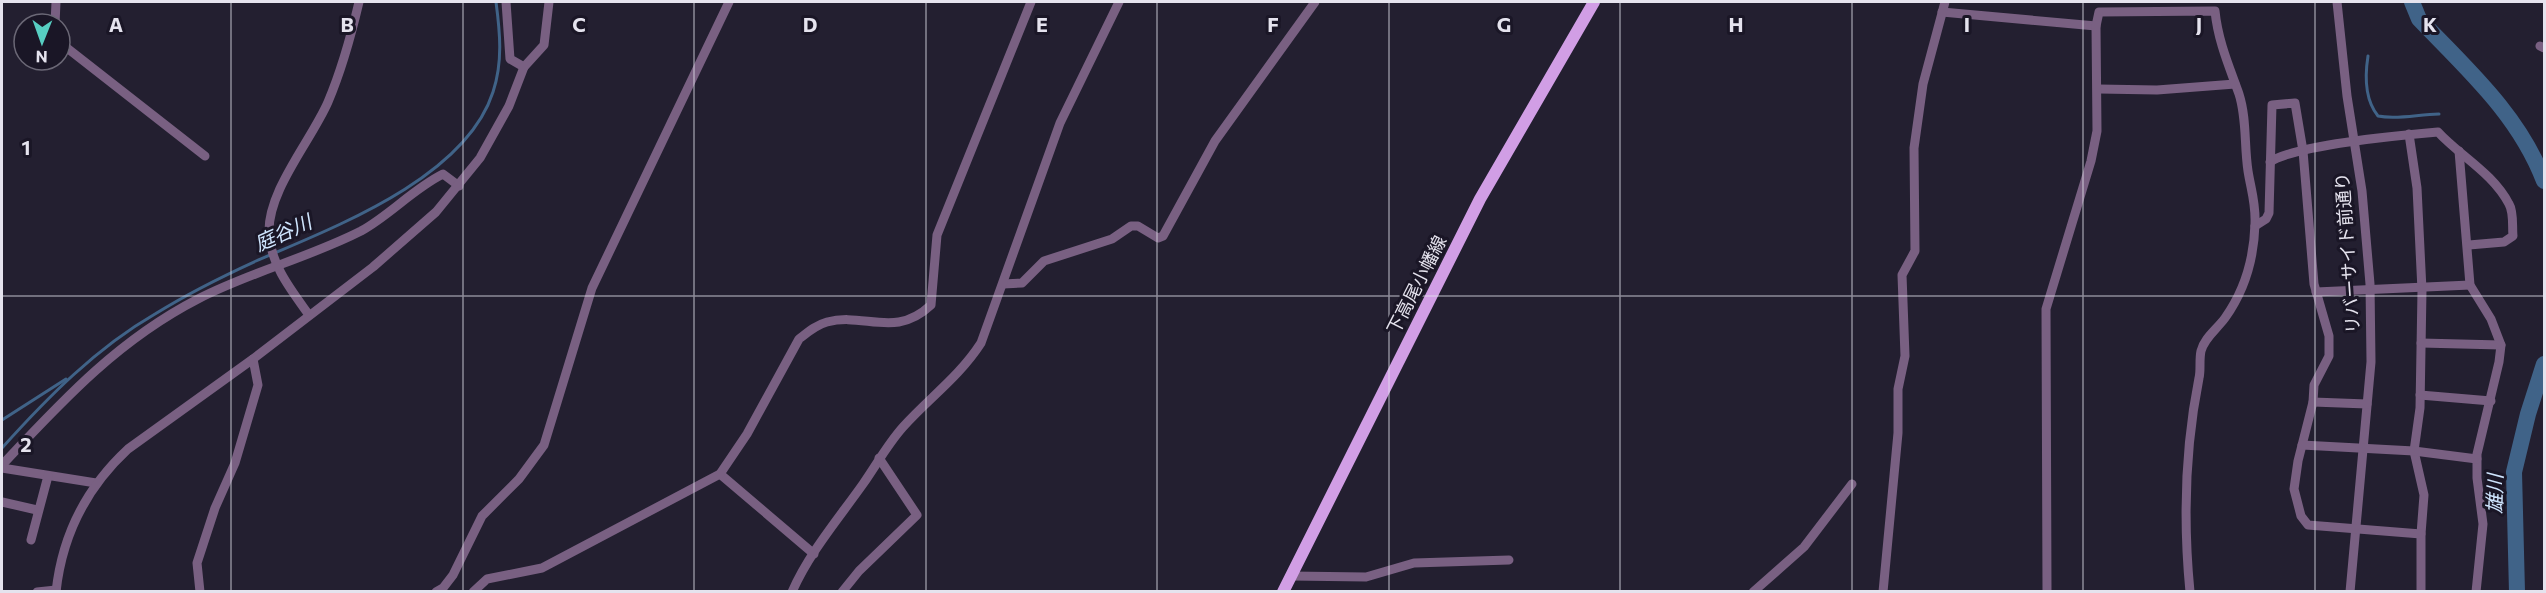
<svg xmlns="http://www.w3.org/2000/svg" width="2546" height="593" font-family="Commissioner,'Noto Sans JP',sans-serif">
<rect width="100%" height="100%" fill="#231f30"/>
<g fill="none" stroke-linecap="round" stroke-linejoin="round">
<!-- stream -->
<g stroke="#406388" stroke-width="3">
<path d="M2368,56C2365,75 2365,100 2378,116C2398,120 2419,114 2439,114"/>
<path d="M2,420L66,379"/>
<path d="M2,448C47,398 96,348 155,314C187,294 221,277 256,261C332,228 465,179 493,92C503,62 500,32 496,2"/>
</g>
<!-- river -->
<g stroke="#406388" stroke-width="16">
<path d="M2412,2L2419,19C2467,69 2519,115 2544,181"/>
<path d="M2517,592L2514,472L2528,414L2544,364"/>
</g>
<!-- minor -->
<g stroke="#796082" stroke-width="9">
<path d="M506,2L510,59L524,67"/>
<path d="M2337,2L2347,96L2362,191L2370,284L2371,362L2350,592"/>
<path d="M1942,12L2096,26"/>
<path d="M55,24L56,2"/>
<path d="M60,39L67,48L205,156"/>
<path d="M2540,46L2544,48"/>
<path d="M2099,89L2157,90L2235,84"/>
<path d="M2409,134L2417,188L2422,290L2420,408L2414,451L2424,495L2421,534V592"/>
<path d="M2459,151L2470,285L2491,319L2501,345L2499,362L2477,454V478L2483,524L2476,592"/>
<path d="M2270,162C2295,145 2403,135 2438,132C2460,156 2493,173 2509,204C2514,212 2512,227 2513,236L2504,242L2469,245"/>
<path d="M2255,226L2266,219L2269,213L2272,105L2295,103L2303,151L2314,284L2329,336V356L2314,385L2313,402L2298,461L2294,489L2301,516L2308,525L2421,534"/>
<path d="M1003,284L1022,283L1044,261L1112,239L1131,226H1138L1158,238L1163,236L1215,141L1315,2"/>
<path d="M2316,292L2470,285"/>
<path d="M309,315C291,290 271,265 269,234C267,191 311,141 328,102C342,69 351,36 359,2"/>
<path d="M2421,343L2501,345"/>
<path d="M2420,395L2491,401"/>
<path d="M2313,402L2367,404"/>
<path d="M2302,445L2414,451L2477,459"/>
<path d="M2,465C62,401 118,340 198,299C250,272 308,258 361,231C390,215 413,189 443,174L459,186"/>
<path d="M2,468L96,483"/>
<path d="M720,474L814,554"/>
<path d="M2,502L37,510"/>
<path d="M31,540L48,476"/>
<path d="M1291,576L1366,577L1414,563L1509,560"/>
<path d="M37,592L56,590"/>
<path d="M56,592C62,536 87,487 128,449L253,359L373,267L436,212L480,158L509,106L524,67L544,45L549,2"/>
<path d="M200,592L197,563L215,508L235,463L258,385L253,359"/>
<path d="M436,592L443,588L453,575L482,516L519,479L544,445L592,288L729,2"/>
<path d="M473,592L487,579L542,568L720,474L747,434L799,339C808,332 816,325 827,322C865,312 895,339 931,305L937,235L1031,2"/>
<path d="M792,592C809,553 839,518 863,484C877,464 887,445 903,427C929,398 959,377 981,343L1060,123L1119,2"/>
<path d="M842,592L859,571L917,515L879,458"/>
<path d="M1753,592L1804,547L1852,484"/>
<path d="M1883,592L1898,433V389L1905,356L1902,275L1915,251L1914,148L1923,84L1945,2"/>
<path d="M2047,592L2046,309L2091,161L2097,131L2096,26L2099,12L2215,11C2218,41 2229,66 2239,94C2247,119 2244,145 2248,171C2251,190 2256,203 2255,224C2254,259 2245,290 2225,318C2217,329 2204,338 2201,351C2199,360 2201,370 2199,378C2185,448 2183,520 2190,592"/>
</g>
<!-- major -->
<path stroke="#d19ee5" stroke-width="12" d="M1283,592L1480,199L1594,2"/>
</g>
<!-- grid -->
<path fill="none" stroke="#e5e3ee" stroke-width="1.5" stroke-opacity="0.55" d="M231,2V592M463,2V592M694,2V592M926,2V592M1157,2V592M1389,2V592M1620,2V592M1852,2V592M2083,2V592M2315,2V592M2,296H2544"/>
<g text-anchor="middle" stroke-width="6" stroke-linejoin="round" paint-order="stroke">
<!-- street labels -->
<g font-size="18" fill="#e5e3ee" stroke="#1a1626">
<text transform="translate(2348 253) rotate(-94)" y="6">リバーサイド前通り</text>
<text transform="translate(1417 285) rotate(-63)" y="6">下高尾小幡線</text>
</g>
<!-- water labels -->
<g font-size="20" font-style="italic" fill="#cfe5fe" stroke="#1a1626">
<text transform="translate(283 233) rotate(-24)" y="7">庭谷川</text>
<text transform="translate(2495 494) rotate(-89)" y="7">雄川</text>
</g>
</g>
<g font-size="20" text-anchor="middle" font-weight="bold" fill="#e5e3ee" stroke="#1a1626" stroke-width="6" stroke-linejoin="round" paint-order="stroke">
<text x="116" y="32">A</text>
<text x="347" y="32">B</text>
<text x="579" y="32">C</text>
<text x="810" y="32">D</text>
<text x="1042" y="32">E</text>
<text x="1273" y="32">F</text>
<text x="1504" y="32">G</text>
<text x="1736" y="32">H</text>
<text x="1967" y="32">I</text>
<text x="2199" y="32">J</text>
<text x="2430" y="32">K</text>
<text x="26" y="155">1</text>
<text x="26" y="452">2</text>
</g>
<!-- border -->
<rect width="2546" height="593" fill="none" stroke="#e5e3ee" stroke-width="6"/>
<!-- north arrow -->
<g transform="translate(42 42) rotate(181)"><circle r="28" fill="#1a1626" stroke="#6b6876" stroke-width="1.5"/>
<path d="M0-4.5L10 22L0 15L-10 22Z" fill="#57cec2"/>
<text y="-9" font-size="16" font-weight="bold" text-anchor="middle" fill="#e5e3ee">N</text>
</g>
</svg>
